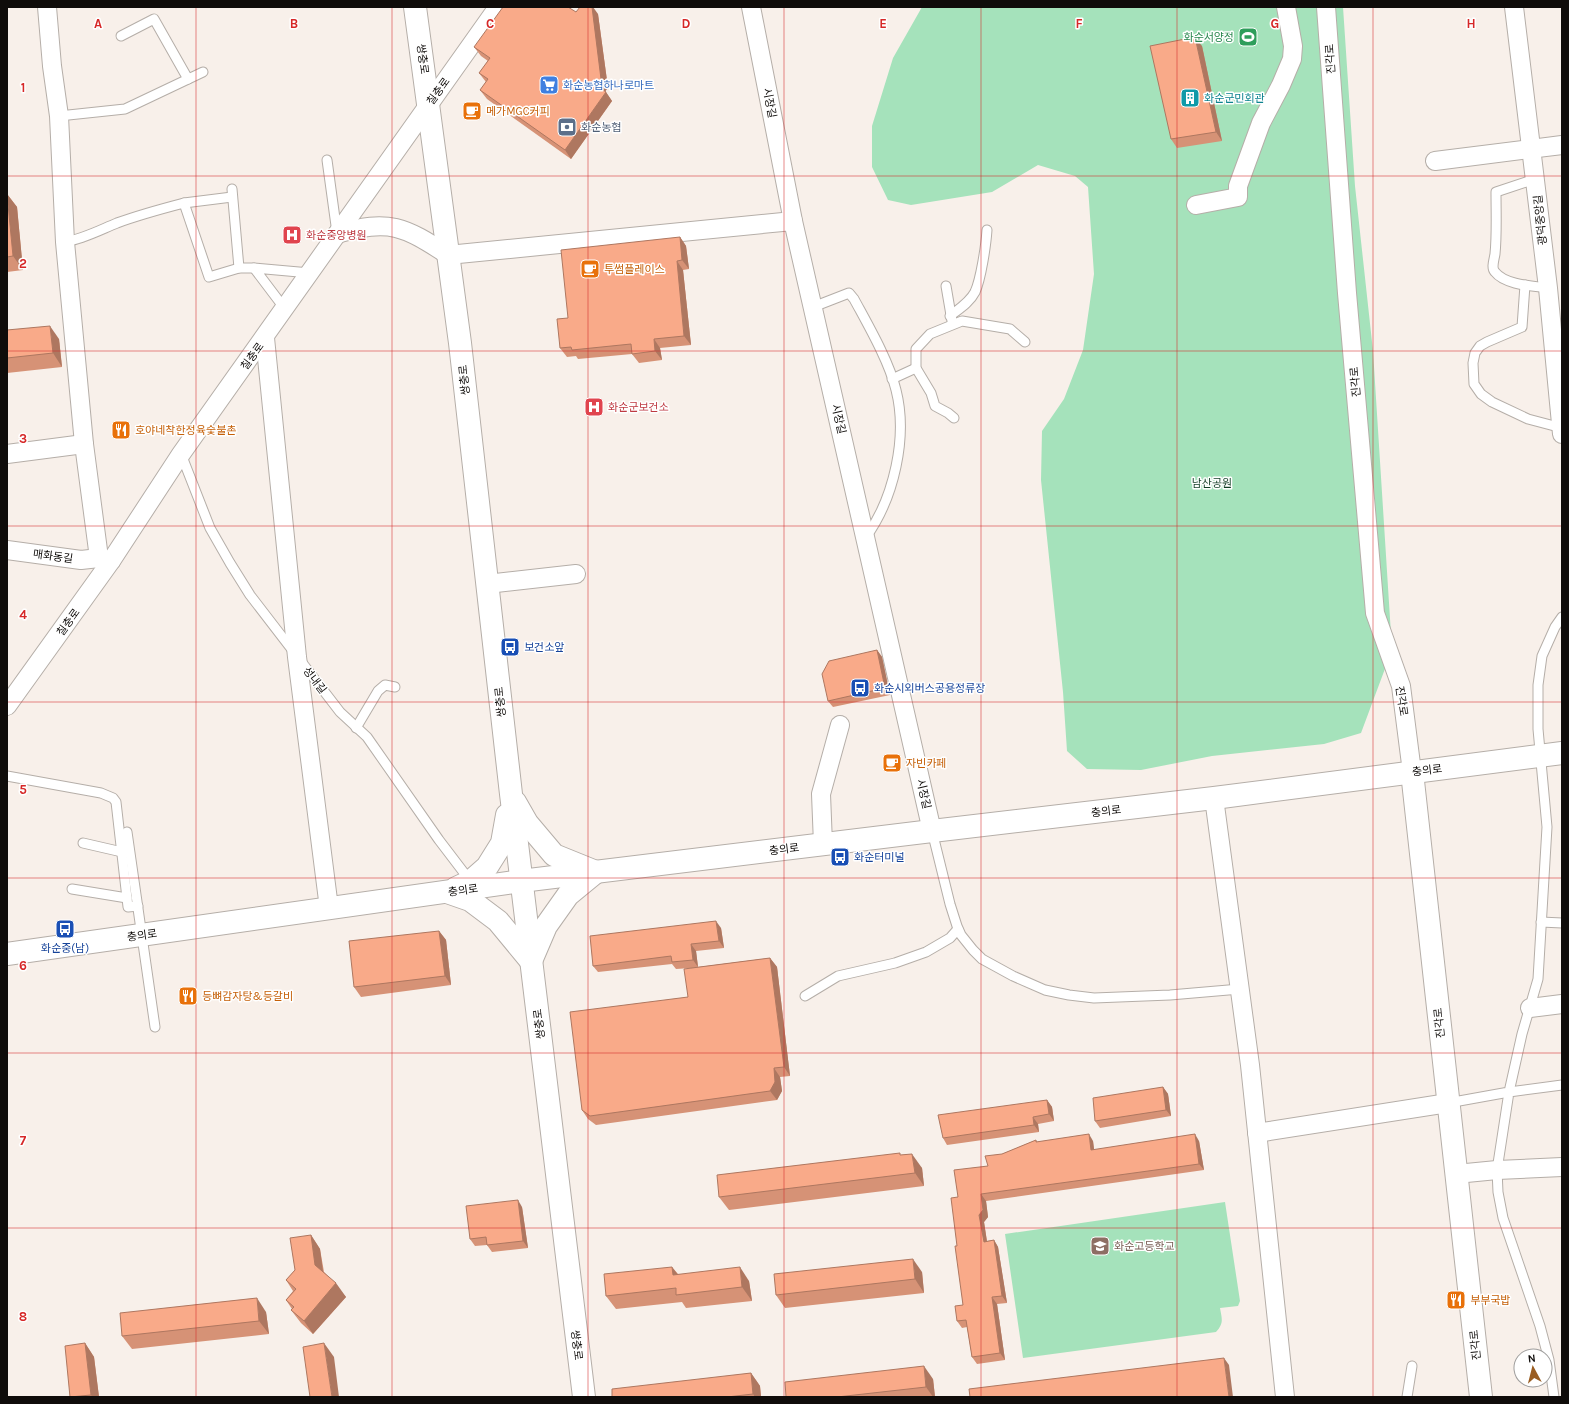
<svg xmlns="http://www.w3.org/2000/svg" width="1569" height="1404" font-family="Karla,'Noto Sans KR',sans-serif">
<rect width="100%" height="100%" fill="#f8f0ea"/>
<!-- green -->
<g fill="#a5e2bb">
<path d="M922,7H1343L1355,186L1373,351L1392,650L1361,733L1324,744L1212,756L1141,770L1087,769L1067,751L1063,692L1041,480L1042,431L1064,399L1083,350L1094,274L1088,187L1075,176L1038,165L992,192L911,205L888,200L872,167V126L893,58Z"/>
<path d="M1225,1202L1240,1301L1238,1306L1220,1308C1222,1319 1224,1323 1216,1332L1023,1358L1005,1234Z"/>
</g>
<g fill="none" stroke-linecap="round" stroke-linejoin="round">
<!-- lane casing -->
<g stroke="#b5aea8" stroke-width="11">
<g id="lane">
<path d="M121,36L154,19L188,79"/>
<path d="M59,116L125,109L203,72"/>
<path d="M327,160L337,233"/>
<path d="M1535,179L1496,192C1496,213 1497,234 1495,254C1494,260 1491,268 1495,272C1505,285 1533,286 1548,288"/>
<path d="M232,189L239,268"/>
<path d="M184,203L232,197"/>
<path d="M65,242C83,239 100,230 117,223C139,215 161,209 184,203L209,277L239,268H254"/>
<path d="M1525,285L1522,327L1487,342L1480,346L1475,353L1473,363L1474,384L1481,394L1492,402L1528,419L1562,428"/>
<path d="M946,286L952,321"/>
<path d="M813,307L849,293L854,299C868,325 889,361 896,390C908,437 894,498 866,537"/>
<path d="M285,309L254,268L310,273"/>
<path d="M950,316C959,309 970,302 975,292C981,279 986,245 987,230"/>
<path d="M892,379L916,368"/>
<path d="M954,418L948,413L935,406L931,393L916,368V349L930,334L962,321L1010,329L1025,342"/>
<path d="M181,454L210,528L230,563L250,595L340,712L367,737L439,840L471,882"/>
<path d="M356,728L378,691L385,685L395,687"/>
<path d="M7,776L101,793L113,798L116,802L128,907L138,906"/>
<path d="M932,831L950,904L957,926L961,935L973,950L982,959L1013,976L1045,990L1069,995L1094,998L1170,995L1240,989"/>
<path d="M127,832L155,1027"/>
<path d="M83,843L122,852"/>
<path d="M72,889L127,898"/>
<path d="M1541,922L1562,923"/>
<path d="M805,996L838,976L895,963L926,952L950,938L958,929"/>
<path d="M1448,1103L1509,1092L1522,1034L1538,979L1547,827L1538,729V685L1542,656L1555,627L1562,617"/>
<path d="M1407,1397L1412,1366"/>
<path d="M1554,1397L1549,1360L1540,1326L1503,1218L1498,1192L1497,1170L1509,1092L1562,1085"/>
</g>
</g>
<!-- street casing -->
<g stroke="#b5aea8" stroke-width="20">
<g id="street">
<path d="M47,7L52,66L59,116L65,242L84,444L99,558L111,561"/>
<path d="M751,7L793,221L932,831"/>
<path d="M1326,7L1347,293L1375,613L1401,686L1412,772"/>
<path d="M1514,7L1548,288L1562,434"/>
<path d="M1435,161L1562,145"/>
<path d="M1196,205L1238,197V186L1261,123L1281,85L1292,59L1293,46L1286,7"/>
<path d="M337,234C389,218 405,227 448,255L793,221"/>
<path d="M265,338L297,657L329,908"/>
<path d="M7,454L84,444"/>
<path d="M7,550L81,560L99,558"/>
<path d="M487,584L576,574"/>
<path d="M7,706L111,561L181,454L498,7"/>
<path d="M1214,798L1250,1065L1285,1397"/>
<path d="M823,844L821,794L840,725"/>
<path d="M1530,1008L1562,1004"/>
<path d="M1257,1133L1448,1103"/>
<path d="M1456,1174L1497,1170L1562,1167"/>
</g>
</g>
<!-- secondary casing -->
<g stroke="#b5aea8" stroke-width="24">
<g id="secondary">
<path d="M415,7L460,343L511,794L584,1397"/>
<path d="M1412,772L1481,1397"/>
<path d="M456,888L471,881L487,867L502,843L507,815"/>
<path d="M447,892L470,900L498,921L531,961L546,926L568,895L596,872L554,855L527,823L515,802"/>
<path d="M7,954L521,881L932,831L1214,798L1562,753"/>
</g>
</g>
<!-- lane -->
<use href="#lane" stroke="#fff" stroke-width="9"/>
<!-- street -->
<use href="#street" stroke="#fff" stroke-width="18"/>
<!-- secondary -->
<use href="#secondary" stroke="#fff" stroke-width="22"/>
</g>
<!-- wall -->
<g fill="#d69276">
<path d="M576,12L598,14L608,88L605,91L612,101L571,159L487,99L480,90L486,82L479,73L488,61L481,56L474,47Z"/>
<path d="M1202,46L1222,141L1177,148L1171,139Z"/>
<path d="M7,194L17,207L23,270L7,272Z"/>
<path d="M680,237L686,246L689,269L683,270L691,345L660,348L662,360L639,363L632,354L578,359L576,356L567,357L560,348L568,318Z"/>
<path d="M7,330L59,339L62,367L7,373Z"/>
<path d="M877,650L882,657L890,695L833,707L828,701Z"/>
<path d="M721,928L724,948L696,951L698,967L770,958L777,967L790,1076L780,1077L782,1091L777,1100L596,1125L588,1119L582,1110L688,997L691,968L676,969L672,964L598,972L593,966Z"/>
<path d="M439,931L446,940L451,985L361,997L354,987Z"/>
<path d="M1163,1087L1168,1094L1171,1116L1100,1128L1095,1121Z"/>
<path d="M1047,1100L1052,1107L1054,1121L1038,1124L1039,1132L947,1145L943,1138Z"/>
<path d="M1036,1140L1037,1142L1093,1141L1094,1150L1199,1141L1204,1170L986,1201L988,1217L984,1222L987,1241L994,1240L998,1247L1007,1303L997,1304L1005,1360L977,1364L972,1357L967,1327L962,1328L957,1321L963,1305L957,1246L958,1197L1002,1154Z"/>
<path d="M902,1155L922,1168L924,1186L729,1210L719,1197Z"/>
<path d="M522,1207L528,1248L492,1252L487,1245L475,1246L470,1239Z"/>
<path d="M311,1235L320,1249L324,1272L346,1297L313,1334L301,1323L291,1310L292,1309L286,1300L293,1291L286,1280L295,1270Z"/>
<path d="M672,1267L678,1274L749,1281L752,1301L686,1308L682,1302L616,1309L606,1296Z"/>
<path d="M922,1272L924,1293L785,1308L776,1295Z"/>
<path d="M266,1312L269,1334L132,1349L122,1336Z"/>
<path d="M85,1343L94,1357L99,1397H70Z"/>
<path d="M751,1373L760,1386L761,1397H612Z"/>
<path d="M933,1379L935,1397H786Z"/>
</g>
<!-- shaded-wall -->
<g fill="#ae7760">
<path d="M592,7H593L598,14L608,88L603,94L596,85Z"/>
<path d="M1195,37L1202,46L1222,141L1216,132Z"/>
<path d="M606,92L612,101L571,159L565,150Z"/>
<path d="M7,194L17,207L23,270L13,256Z"/>
<path d="M680,237L686,246L689,269L682,260Z"/>
<path d="M677,261L683,270L691,345L684,336Z"/>
<path d="M50,326L59,339L62,367L53,353Z"/>
<path d="M654,339L660,348L662,360L655,351Z"/>
<path d="M877,650L882,657L890,695L885,688Z"/>
<path d="M716,921L721,928L724,948L719,941Z"/>
<path d="M439,931L446,940L451,985L445,976Z"/>
<path d="M691,944L696,951L698,967L693,960Z"/>
<path d="M770,958L777,967L790,1076L784,1067Z"/>
<path d="M774,1068L780,1077L782,1091L777,1100L770,1091Z"/>
<path d="M1163,1087L1168,1094L1171,1116L1166,1110Z"/>
<path d="M1047,1100L1052,1107L1054,1121L1049,1114Z"/>
<path d="M1033,1117L1038,1124L1039,1132L1034,1125Z"/>
<path d="M1089,1134L1093,1141L1095,1157L1091,1150Z"/>
<path d="M1195,1134L1199,1141L1204,1170L1199,1164Z"/>
<path d="M912,1154L922,1168L924,1186L915,1173Z"/>
<path d="M981,1194L986,1201L988,1217L984,1222L988,1249L984,1242L979,1215Z"/>
<path d="M518,1200L522,1207L528,1248L523,1241Z"/>
<path d="M311,1235L320,1249L324,1279L315,1265Z"/>
<path d="M994,1240L998,1247L1007,1303L1002,1296Z"/>
<path d="M913,1259L922,1272L924,1293L915,1279Z"/>
<path d="M672,1267L682,1280L673,1275Z"/>
<path d="M740,1267L749,1281L752,1301L742,1287Z"/>
<path d="M336,1283L346,1297L313,1334L304,1321Z"/>
<path d="M992,1297L997,1304L1005,1360L1000,1353Z"/>
<path d="M257,1298L266,1312L269,1334L259,1321Z"/>
<path d="M85,1343L94,1357L99,1397H92L91,1395Z"/>
<path d="M324,1343L334,1357L339,1397H332Z"/>
<path d="M1224,1358L1229,1365L1233,1397H1229Z"/>
<path d="M924,1366L933,1379L935,1397H933L926,1387Z"/>
<path d="M751,1373L760,1386L761,1397H755L753,1394Z"/>
</g>
<!-- building -->
<g fill="#f9aa89" stroke="#ae7760">
<path d="M503,7H568L576,12L580,7H592L601,79L596,85L606,92L565,150L480,90L488,79L479,73L490,58L474,47Z"/>
<path d="M1195,37L1216,132L1171,139L1150,46Z"/>
<path d="M7,194L13,256L7,257Z"/>
<path d="M680,237L682,260L677,261L684,336L654,339L655,351L632,354L631,344L572,350L571,347L560,348L557,319L568,318L561,250Z"/>
<path d="M50,326L53,353L7,358V330Z"/>
<path d="M877,650L885,688L828,701L822,674L829,661Z"/>
<path d="M716,921L719,941L691,944L693,960L672,962L671,956L593,966L590,936Z"/>
<path d="M439,931L445,976L354,987L349,941Z"/>
<path d="M770,958L784,1067L774,1068L775,1082L770,1091L590,1116L582,1110L570,1012L688,997L684,969Z"/>
<path d="M1163,1087L1166,1110L1095,1121L1093,1098Z"/>
<path d="M1047,1100L1049,1114L1033,1117L1034,1125L943,1138L938,1115Z"/>
<path d="M1089,1134L1091,1150L1195,1134L1199,1164L981,1194L983,1210L979,1215L984,1242L994,1240L1002,1296L992,1297L1000,1353L972,1357L966,1320L957,1321L955,1306L963,1305L955,1246H957L951,1198L958,1197L954,1170L988,1166L985,1156L1002,1154L1036,1140V1142Z"/>
<path d="M900,1153V1155L912,1154L915,1173L719,1197L717,1175Z"/>
<path d="M518,1200L523,1241L487,1245L486,1237L470,1239L466,1206Z"/>
<path d="M311,1235L315,1265L336,1283L304,1321L291,1310L294,1307L286,1300L296,1289L286,1280L295,1270L290,1238Z"/>
<path d="M913,1259L915,1279L776,1295L774,1274Z"/>
<path d="M672,1267L673,1275L740,1267L742,1287L676,1295V1288L606,1296L604,1274Z"/>
<path d="M257,1298L259,1321L122,1336L120,1313Z"/>
<path d="M85,1343L91,1395L70,1397L65,1346Z"/>
<path d="M324,1343L332,1397H310L303,1347Z"/>
<path d="M1224,1358L1229,1397H970L969,1389Z"/>
<path d="M924,1366L926,1387L837,1397H786L785,1382Z"/>
<path d="M751,1373L753,1394L727,1397H612V1389Z"/>
</g>
<!-- grid -->
<path fill="none" stroke="#d62828" stroke-width="1" stroke-opacity="0.55" d="M196,7V1397M392,7V1397M588,7V1397M784,7V1397M981,7V1397M1177,7V1397M1373,7V1397M7,176H1562M7,351H1562M7,526H1562M7,702H1562M7,878H1562M7,1053H1562M7,1228H1562"/>
<!-- icons -->
<defs>
<g id="stadium-square" transform="scale(1)"><rect x="-9" y="-9" width="18" height="18" rx="4" fill="#2e9e5b" stroke="#fff"/><path d="M0-5a6.5 5 0 1 0 0 10a6.5 5 0 1 0 0-10ZM-3.5-1.8h7v3.6h-7Z" fill="#fff"/></g>
<g id="supermarket-square" transform="scale(1)"><rect x="-9" y="-9" width="18" height="18" rx="4" fill="#3f7fe0" stroke="#fff"/><path d="M-6-5.5h2.5l.6 2H6L4.5 2H-2.5L-4.4-4H-6ZM-1.5 3.2a1.3 1.3 0 1 0 .1 0ZM3 3.2a1.3 1.3 0 1 0 .1 0Z" fill="#fff"/></g>
<g id="building-square" transform="scale(1)"><rect x="-9" y="-9" width="18" height="18" rx="4" fill="#0f9aa8" stroke="#fff"/><path d="M-4-6H4V6H1V3H-1V6H-4ZM-2.5-4.3h1.7v1.8h-1.7ZM.8-4.3h1.7v1.8H.8ZM-2.5-1h1.7V.8h-1.7ZM.8-1h1.7V.8H.8Z" fill="#fff"/></g>
<g id="cafe-square" transform="scale(1)"><rect x="-9" y="-9" width="18" height="18" rx="4" fill="#e8710a" stroke="#fff"/><path d="M-5.5-4.5H6V0H3Q3 3.5 0 3.5H-2.5Q-5.5 3.5-5.5 0ZM3-3.2v2h1.7v-2ZM-6 4.5H4V6H-6Z" fill="#fff"/></g>
<g id="bank-square" transform="scale(1)"><rect x="-9" y="-9" width="18" height="18" rx="4" fill="#5c6f8a" stroke="#fff"/><path d="M-6-4H6V4H-6ZM0-2.3a2.3 2.3 0 1 0 0 4.6a2.3 2.3 0 1 0 0-4.6Z" fill="#fff"/></g>
<g id="hospital-square" transform="scale(1)"><rect x="-9" y="-9" width="18" height="18" rx="4" fill="#e0444e" stroke="#fff"/><path d="M-5-5h3v3.5h4V-5h3V5h-3V1.5h-4V5h-3Z" fill="#fff"/></g>
<g id="restaurant-square" transform="scale(1)"><rect x="-9" y="-9" width="18" height="18" rx="4" fill="#e8710a" stroke="#fff"/><path d="M-5-6h1v4h1v-4h1v4h1v-4h1v5L-1.5 .5V6h-2V.5L-5-1ZM5-6V6H3V1.5H1.5Q1.5-4 5-6Z" fill="#fff"/></g>
<g id="bus-square" transform="scale(1)"><rect x="-9" y="-9" width="18" height="18" rx="4" fill="#1a4fb4" stroke="#fff"/><path d="M-5-6H5V4H4V6H2V4H-2V6H-4V4H-5ZM-3.5-4V0h7V-4ZM-3.5 1.2v1.5H-2V1.2ZM2 1.2v1.5H3.5V1.2Z" fill="#fff"/></g>
<g id="school-square" transform="scale(1)"><rect x="-9" y="-9" width="18" height="18" rx="4" fill="#8d6e63" stroke="#fff"/><path d="M0-5L7-2L0 1L-7-2ZM-4 1L0 2.5L4 1V4Q0 6-4 4Z" fill="#fff"/></g>
</defs>
<g fill-rule="evenodd">
<use href="#stadium-square" x="1248" y="37"/>
<use href="#supermarket-square" x="549" y="85"/>
<use href="#building-square" x="1190" y="98"/>
<use href="#cafe-square" x="472" y="111"/>
<use href="#bank-square" x="567" y="127"/>
<use href="#hospital-square" x="292" y="235"/>
<use href="#cafe-square" x="590" y="269"/>
<use href="#hospital-square" x="594" y="407"/>
<use href="#restaurant-square" x="121" y="430"/>
<use href="#bus-square" x="510" y="647"/>
<use href="#bus-square" x="860" y="688"/>
<use href="#cafe-square" x="892" y="763"/>
<use href="#bus-square" x="840" y="857"/>
<use href="#bus-square" x="65" y="929"/>
<use href="#restaurant-square" x="188" y="996"/>
<use href="#school-square" x="1100" y="1246"/>
<use href="#restaurant-square" x="1456" y="1300"/>
</g>
<g text-anchor="middle" stroke-width="3" stroke-linejoin="round" paint-order="stroke">
<!-- leisure labels -->
<g font-size="11" fill="#27864d" stroke="#fff" text-anchor="end">
<text x="1234" y="41">화순서양정</text>
</g>
<!-- street labels -->
<g font-size="11" fill="#0f0c0a" stroke="#fff">
<text transform="translate(423 59) rotate(82)" y="4">쌍충로</text>
<text transform="translate(1330 59) rotate(-94)" y="4">진각로</text>
<text transform="translate(438 91) rotate(-54)" y="4">칠충로</text>
<text transform="translate(770 103) rotate(79)" y="4">시장길</text>
<text transform="translate(1540 220) rotate(-96)" y="4">광덕중앙길</text>
<text transform="translate(252 356) rotate(-54)" y="4">칠충로</text>
<text transform="translate(464 380) rotate(-96)" y="4">쌍충로</text>
<text transform="translate(1355 382) rotate(-95)" y="4">진각로</text>
<text transform="translate(839 419) rotate(77)" y="4">시장길</text>
<text transform="translate(53 556) rotate(8)" y="4">매화동길</text>
<text transform="translate(68 622) rotate(-54)" y="4">칠충로</text>
<text transform="translate(315 680) rotate(52)" y="4">성내길</text>
<text transform="translate(1402 701) rotate(81)" y="4">진각로</text>
<text transform="translate(500 702) rotate(-96)" y="4">쌍충로</text>
<text transform="translate(1427 770) rotate(-7)" y="4">충의로</text>
<text transform="translate(924 794) rotate(77)" y="4">시장길</text>
<text transform="translate(1106 811) rotate(-7)" y="4">충의로</text>
<text transform="translate(784 849) rotate(-7)" y="4">충의로</text>
<text transform="translate(463 890) rotate(-8)" y="4">충의로</text>
<text transform="translate(142 935) rotate(-8)" y="4">충의로</text>
<text transform="translate(1439 1023) rotate(-96)" y="4">진각로</text>
<text transform="translate(539 1024) rotate(-97)" y="4">쌍충로</text>
<text transform="translate(577 1345) rotate(83)" y="4">쌍충로</text>
<text transform="translate(1475 1345) rotate(-96)" y="4">진각로</text>
</g>
<!-- shop labels -->
<g font-size="11" fill="#366cbe" stroke="#fff" text-anchor="start">
<text x="563" y="89">화순농협하나로마트</text>
</g>
<!-- culture labels -->
<g font-size="11" fill="#0d838f" stroke="#fff" text-anchor="start">
<text x="1204" y="102">화순군민회관</text>
</g>
<!-- food labels -->
<g font-size="11" fill="#c56008" stroke="#fff" text-anchor="start">
<text x="486" y="115">메가MGC커피</text>
<text x="604" y="273">투썸플레이스</text>
<text x="135" y="434">호야네착한정육숯불촌</text>
<text x="906" y="767">자빈카페</text>
<text x="202" y="1000">등뼈감자탕&amp;등갈비</text>
<text x="1470" y="1304">부부국밥</text>
</g>
<!-- service labels -->
<g font-size="11" fill="#4e5e75" stroke="#fff" text-anchor="start">
<text x="581" y="131">화순농협</text>
</g>
<!-- health labels -->
<g font-size="11" fill="#be3a42" stroke="#fff" text-anchor="start">
<text x="306" y="239">화순중앙병원</text>
<text x="608" y="411">화순군보건소</text>
</g>
<!-- park labels -->
<g font-size="11" fill="#113c24" stroke="#fff">
<text x="1212" y="487">남산공원</text>
</g>
<!-- transit labels -->
<g font-size="11" fill="#164399" stroke="#fff" text-anchor="start">
<text x="524" y="651">보건소앞</text>
<text x="874" y="692">화순시외버스공용정류장</text>
<text x="854" y="861">화순터미널</text>
<text x="65" y="952" text-anchor="middle">화순중(남)</text>
</g>
<!-- education labels -->
<g font-size="11" fill="#785e54" stroke="#fff" text-anchor="start">
<text x="1114" y="1250">화순고등학교</text>
</g>
</g>
<g font-size="13" text-anchor="middle" font-weight="bold" fill="#d62828" stroke="#fff" stroke-width="3" stroke-linejoin="round" paint-order="stroke">
<text x="98" y="28">A</text>
<text x="294" y="28">B</text>
<text x="490" y="28">C</text>
<text x="686" y="28">D</text>
<text x="883" y="28">E</text>
<text x="1079" y="28">F</text>
<text x="1275" y="28">G</text>
<text x="1471" y="28">H</text>
<text x="23" y="92">1</text>
<text x="23" y="268">2</text>
<text x="23" y="443">3</text>
<text x="23" y="619">4</text>
<text x="23" y="794">5</text>
<text x="23" y="970">6</text>
<text x="23" y="1145">7</text>
<text x="23" y="1321">8</text>
</g>
<!-- border -->
<rect width="1569" height="1404" fill="none" stroke="#0f0c0a" stroke-width="16"/>
<!-- north arrow -->
<g transform="translate(1533 1368) rotate(353)"><circle r="19" fill="#ffffff" stroke="#9f9e9d"/>
<path d="M0-3L7 15L0 10L-7 15Z" fill="#9a5d21"/>
<text y="-6" font-size="11" font-weight="bold" text-anchor="middle" fill="#0f0c0a">N</text>
</g>
</svg>
